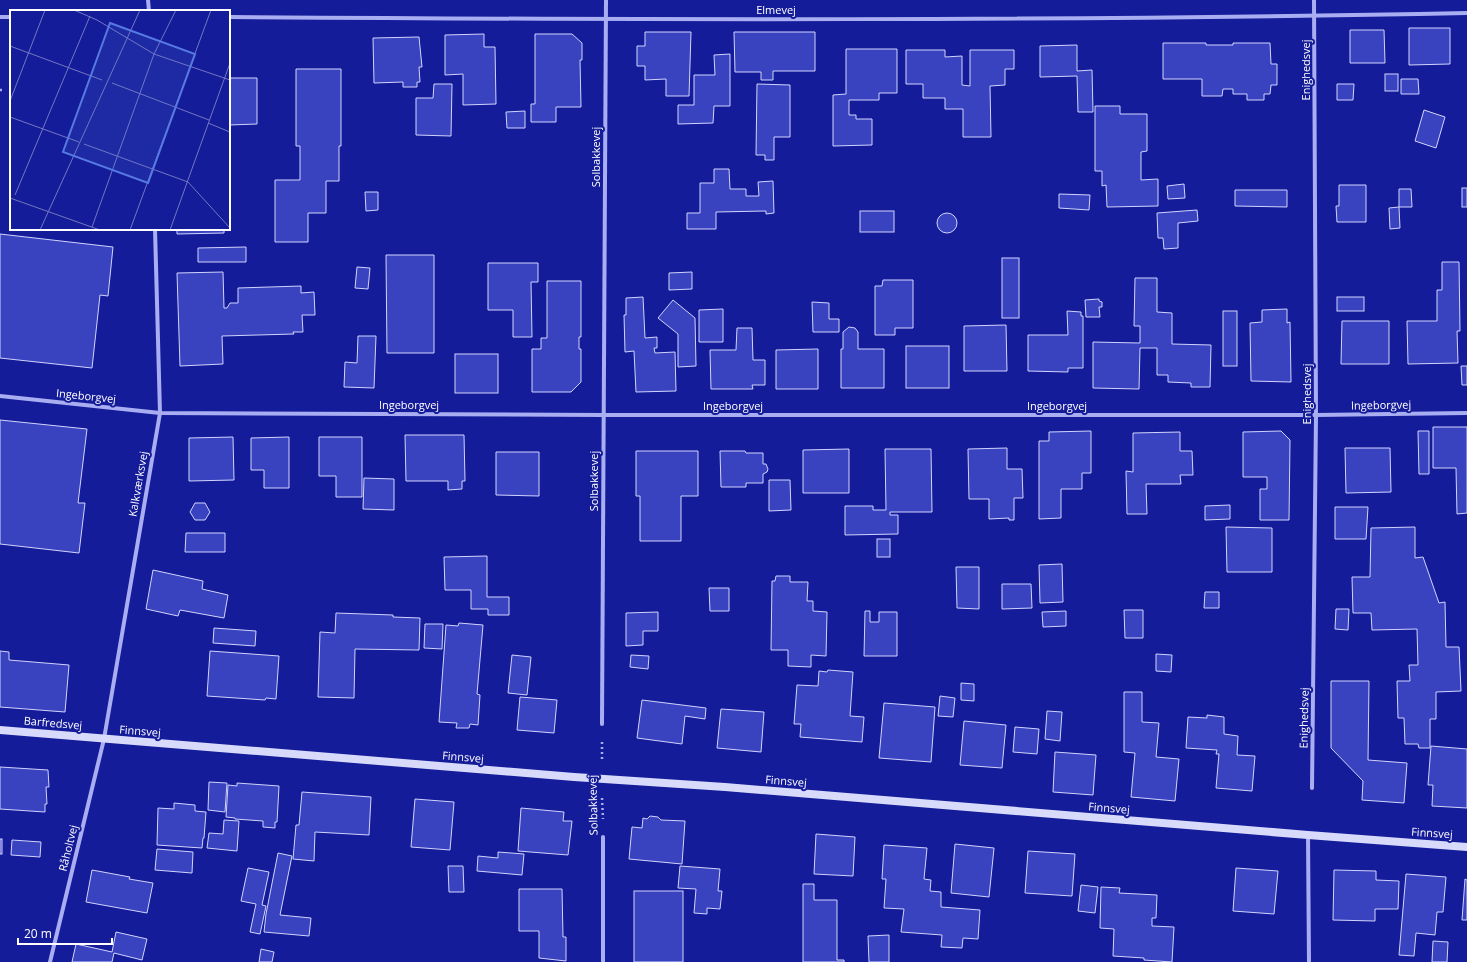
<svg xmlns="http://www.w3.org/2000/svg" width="1467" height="962" font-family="'Open Sans',sans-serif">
<rect width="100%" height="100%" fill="#151c99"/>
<!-- building -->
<g fill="#3942bf" stroke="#d1d4fd">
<path d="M1409,28H1450V64L1409,65Z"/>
<path d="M1350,30H1384L1385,63H1350Z"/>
<path d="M645,32H691L689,96H666V79L645,80V66H637V46H645Z"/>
<path d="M734,32H815V71H773V80H761V72H735Z"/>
<path d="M484,34V47H495L496,104L463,105V74L445,75V35Z"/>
<path d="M535,34H572L582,43V60H580L581,107H556V122H531V104H535Z"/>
<path d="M419,37L422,67H419L420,82H417V87H403V82L374,83L373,38Z"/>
<path d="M1163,43H1206V45H1233V43H1270L1271,64H1277V85H1271L1270,94H1264V100H1247V94H1233V89H1223L1222,96H1202V79H1163Z"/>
<path d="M1077,45V71L1092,70L1093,112H1078L1077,76L1040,77V46Z"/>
<path d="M846,49H897V93H879V100H849V115H856V119H872V145L833,146V95L846,94Z"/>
<path d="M906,50H945V57L962,56V85L970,86V50H1014V69H1005V85L990,86L991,137H963V109H945V98H923V84H906Z"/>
<path d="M730,54V106H714L713,123L678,124V105H694V75H715L714,55Z"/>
<path d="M296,69H341V146H339V181H326V213H308V242H275V180H300V146H296Z"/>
<rect x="1385" y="74" width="13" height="17"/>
<path d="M229,78H257V124L229,125Z"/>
<path d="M1401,79H1418L1419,94H1401Z"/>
<path d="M434,84H452L451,136L416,135V98H433Z"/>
<path d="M757,84L790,85V137H774V160H765V155H756Z"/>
<path d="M1337,84H1354L1353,100H1337Z"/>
<path d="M1095,106H1120V114H1147V151L1141,152V180L1158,179V206L1107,207L1106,185L1102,186V171H1095Z"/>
<path d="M1424,110L1445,117L1436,148L1415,141Z"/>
<path d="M525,111V128H507L506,112Z"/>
<path d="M714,169H729L730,189H746V196H759L758,182L773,181L774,213L766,214V211L716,212V229H687V213H700V183H714Z"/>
<path d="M1184,184L1185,198L1168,199L1167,186Z"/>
<path d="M1339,185H1366V222H1337L1336,206H1339Z"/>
<rect x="1462" y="188" width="5" height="19"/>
<path d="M1399,189H1411L1412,207H1399Z"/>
<path d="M1235,190H1287V207L1235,206Z"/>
<path d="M365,192H378V210L366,211Z"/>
<path d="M1059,194L1090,195L1089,210L1059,208Z"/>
<path d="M1399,207L1400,228L1390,229L1389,208Z"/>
<path d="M1197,210L1198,221L1178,223V248L1164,249L1163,238H1158L1157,213Z"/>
<rect x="860" y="211" width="34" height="21"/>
<circle cx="947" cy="223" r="10"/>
<path d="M177,229H224V233L177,234Z"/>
<path d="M0,234L113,247L108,296L100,295L92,368L0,358Z"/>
<path d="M246,247V262H198V248Z"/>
<path d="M386,255H434V353H387Z"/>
<rect x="1002" y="258" width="17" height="60"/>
<path d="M1442,262H1459L1460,331H1457L1458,363L1408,364L1407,321H1437V290H1442Z"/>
<path d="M488,263H538V282H531L532,337H513V310H488Z"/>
<path d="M357,267L370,268L368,289L355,288Z"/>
<path d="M223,272L224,308H227L230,303H238V288L301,286V293L314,292L315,315H302L303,332H293L294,334L222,336L223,364L180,366L177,273Z"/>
<path d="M692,272V289L669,290V273Z"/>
<path d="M1135,278H1157V312L1172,313V344L1211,345L1210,387H1191V383L1168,382V375H1157V348H1140L1139,389L1093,388V342L1140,343V326H1134Z"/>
<path d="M883,280H913V328H895V335H875V286H882Z"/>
<path d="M547,281H581V337H579V349H581V382L571,392H532V349H541V338H547Z"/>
<path d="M643,297L645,338L657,337V348H654L655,353L675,352L676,391L636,392L634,351L625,352L624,315H626V298Z"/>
<rect x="1337" y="297" width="27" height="14"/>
<path d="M1099,299V301L1102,302V307H1099L1100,317H1086L1085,300Z"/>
<path d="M673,300L695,318L696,366L678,367V334L658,318Z"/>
<path d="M812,302L829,303V319H839V332H813Z"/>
<path d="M723,309V342H699V310Z"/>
<path d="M1287,309V323L1290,322L1291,382L1251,381L1250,323L1262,322V310Z"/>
<path d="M1067,311L1081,312V316H1083V368H1068V372L1028,371V335H1068Z"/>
<rect x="1223" y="311" width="14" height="55"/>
<path d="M1342,321H1389V364H1341Z"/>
<path d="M1006,325L1007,371H964V326Z"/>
<path d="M849,327L855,328L858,332V349H884V388H841V349H843V332Z"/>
<path d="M737,328H752L753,360H765V385H752L753,389H711L710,350H736Z"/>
<path d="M358,336H376L374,388L344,387L345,362L357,363Z"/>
<rect x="906" y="346" width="43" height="42"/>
<path d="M818,349V389H776V350Z"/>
<rect x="455" y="354" width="43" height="39"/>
<path d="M1461,366H1467V385H1462Z"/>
<path d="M0,420L87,429L78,503H85L79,553L0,544Z"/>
<path d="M1433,427H1467V513L1457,514L1456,468H1433Z"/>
<path d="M1091,431V473H1082V489H1061V518L1039,519V441H1049V432Z"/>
<path d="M1281,431L1290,440L1289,520H1260V489H1267V477H1243V432Z"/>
<path d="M1418,431H1429V474H1419Z"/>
<path d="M1180,432V451H1192L1193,475H1180L1181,484H1146L1147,514H1127L1126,471L1133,472V433Z"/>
<path d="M405,435H464L465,481H462V489L448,490V481H406Z"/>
<path d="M233,437L234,480L189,481V438Z"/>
<path d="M289,437V488H264V470H251V438Z"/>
<path d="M319,437H362V497H336V476H319Z"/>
<path d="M1007,448V469H1022L1023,498H1014V520H1009V518L989,519V499H969L968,449Z"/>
<path d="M1345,448H1390L1391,492L1346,493Z"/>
<path d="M849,449V493H803V450Z"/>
<path d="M885,449H931L932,512H890V515H898V534L845,535V506H873V510H886Z"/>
<path d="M636,451H698V496H681V541H640V496H636Z"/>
<path d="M720,451H745L746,453H763V464H766L768,469L767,472L763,474V483H746V487H721Z"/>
<path d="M496,452H539V496L496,495Z"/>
<path d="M364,478L394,479V510L363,509Z"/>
<path d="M769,480H790L791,510L769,511Z"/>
<path d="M195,503H205L210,512L205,520H195L190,512Z"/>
<path d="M1230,505V519L1205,520V506Z"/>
<path d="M1335,507H1368L1366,539H1335Z"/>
<path d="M1226,527L1272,528V572H1227Z"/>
<path d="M1415,527V558L1423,557L1439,603L1445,602L1446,647H1459L1461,691L1436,692V719H1430V748H1419L1418,744H1405L1404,718H1398L1397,681H1410L1409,665H1418L1417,629L1372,630L1371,613H1353L1352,577H1370L1371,528Z"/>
<path d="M186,533H225V552H185Z"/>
<rect x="877" y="539" width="13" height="18"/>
<path d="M487,556V597H509V615H488V609H471V590H445L444,557Z"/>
<path d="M1062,564L1063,602L1040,603L1039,565Z"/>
<path d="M956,567H979V609L957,608Z"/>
<path d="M153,570L203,581L202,589L228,595L224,618L180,610L178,616L146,609Z"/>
<path d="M776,576H790V582H808L807,601H813V611L827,612L826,656L811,655V667L788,666V650H771L772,581H775Z"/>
<path d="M1002,584H1031L1032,608L1002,609Z"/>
<path d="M709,588H729V611H710Z"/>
<path d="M1205,592H1219V608H1204Z"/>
<path d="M1336,609H1349L1348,630L1335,629Z"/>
<path d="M1124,610H1143V638H1125Z"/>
<path d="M865,611H870V622H879V612H897V656H864Z"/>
<path d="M1066,611V626L1043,627L1042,612Z"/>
<path d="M658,612V631H643V645L626,646V613Z"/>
<path d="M336,613L393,615V617L420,618L419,650L355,649L354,698L318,697L320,632L335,633Z"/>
<path d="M459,623L483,625L477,694L480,695L478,725L470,724L469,728H456L457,723L439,722L446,625L458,626Z"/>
<path d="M425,624H443L442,649L424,648Z"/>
<path d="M214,628L256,631L255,646L213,643Z"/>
<path d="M0,651L9,652V660L69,665L65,712L0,707Z"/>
<path d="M210,651L279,656L276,699L266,698L265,700L207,696Z"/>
<path d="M1156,654L1172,655L1171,672L1156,671Z"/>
<path d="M512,655L531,657L527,695L508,693Z"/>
<path d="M631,655L649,656L648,669L630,667Z"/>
<path d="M828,670L853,672L850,716L864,717L862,742L800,737L801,724H794L797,685L818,686L819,671L827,672Z"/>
<path d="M1331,681H1369L1368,760L1407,763L1404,803L1362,800L1363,781L1331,748Z"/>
<path d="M961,683L974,684V701L961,700Z"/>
<path d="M1124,692H1142V722L1159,723L1156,757L1179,759L1175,801L1131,797L1135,753L1124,752Z"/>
<path d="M940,696L955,698L953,717L938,716Z"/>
<path d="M520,697L557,700L554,733L517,730Z"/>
<path d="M642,700L706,708L705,719L685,716L682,744L637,738Z"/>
<path d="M884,703L935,707L931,762L879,758Z"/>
<path d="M721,709L764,712L761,752L717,748Z"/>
<path d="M1047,711L1062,712L1060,741L1045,739Z"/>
<path d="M1207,715L1224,717V734L1238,736L1237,755L1255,756L1252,791L1216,788L1219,754H1216L1217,750L1186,748L1188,717L1207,718Z"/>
<path d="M964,721L1006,725L1002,768L960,765Z"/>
<path d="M1015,727L1039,729L1037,754L1013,752Z"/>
<path d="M1431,746L1467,749V808L1432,806L1433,785H1428Z"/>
<path d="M1055,752L1096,755L1093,795L1053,792Z"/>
<path d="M0,767L48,770L49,787H46L47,804H45V812L0,809Z"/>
<path d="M209,782L227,783L225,812L208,810Z"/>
<path d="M237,783L279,786L277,822H275V828L263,827V821L235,819V818L226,817L228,785L237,786Z"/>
<path d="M302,792L371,797L369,835L315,832L314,861L293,859L296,825H299Z"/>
<path d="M415,799L454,802L450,850L411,847Z"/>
<path d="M174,803L195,805V811L206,812L204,838H203L202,848L157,845L158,808L174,809Z"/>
<path d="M521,808L564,812L563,821H572L568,855L518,851Z"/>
<path d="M650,816L658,817L661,820L685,821L682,864L629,859L632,827L642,828L643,818L647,819Z"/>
<path d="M224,820L239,821L237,851L207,848L209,833L223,834Z"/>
<path d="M816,834L855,837L853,876L814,874Z"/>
<rect x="0" y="839" width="2" height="15"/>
<path d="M12,840L41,842L40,857L11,855Z"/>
<path d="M955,844L994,848L989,897L951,893Z"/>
<path d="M884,845L927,848L924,879L931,880L930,891L941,892V907L980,910L978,939L963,938L962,948L941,947L942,935L901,932L904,909L884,908L886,879H882Z"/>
<path d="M157,849L193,852L192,873L155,870Z"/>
<path d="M1028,851L1075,854L1072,896L1025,893Z"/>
<path d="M498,852L524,854L522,875L477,871L478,856L498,858Z"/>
<path d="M278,853L292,856L280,915L311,918L309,936L264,932L266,914Z"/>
<path d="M448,866H463L464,892H449Z"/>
<path d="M680,866L720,869L718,891H722L720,909L707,908V914L694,913L696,889L678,888Z"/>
<path d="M248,868L269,872L262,905L266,906L260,934L250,932L256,904L241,901Z"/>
<path d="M1236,868L1278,871L1274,914L1233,911Z"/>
<path d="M92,870L130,877L129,879L153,883L147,913L86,902Z"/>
<path d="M1334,870L1376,871V880L1399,881L1398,909H1375V921L1333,920Z"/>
<path d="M1406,874L1446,877L1443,912H1437L1435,935L1416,933L1414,956L1399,955Z"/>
<path d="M1465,879L1467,880V920H1462Z"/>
<path d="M803,884H814V900H837V960H844V962H803Z"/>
<path d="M1081,885L1098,887L1095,913L1078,911Z"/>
<path d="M1101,887L1120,888L1119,893L1157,895L1156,918H1152V926L1174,927L1172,962L1144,960V958L1113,956L1114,929L1100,928Z"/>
<path d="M519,889H562L563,937H566V961L539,958V931H519Z"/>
<rect x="634" y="891" width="49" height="71"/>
<path d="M116,932L147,939L142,960L114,953L112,962H72L76,944L112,952Z"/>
<path d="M889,935V962H869L868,936Z"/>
<path d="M1433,941L1448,942L1447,962H1432Z"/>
<path d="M261,949L274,952L272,962H259Z"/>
</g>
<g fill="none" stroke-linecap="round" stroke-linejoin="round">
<!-- path -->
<g stroke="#a9aef2" stroke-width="2.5" stroke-dasharray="2 3" stroke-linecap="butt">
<path d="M0,90H4"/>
<path d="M602,759V742"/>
<path d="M602,798L603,819"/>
</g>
<!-- street -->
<g stroke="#a9aef2" stroke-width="4">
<path d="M148,0L149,11"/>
<path d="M0,17H11"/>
<path d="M229,17C642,20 1054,21 1467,13"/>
<path d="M0,396L160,413L603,415H1316L1467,413"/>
<path d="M602,724L606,0"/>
<path d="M1312,788L1316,415L1314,0"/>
<path d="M1308,835L1309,962"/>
<path d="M50,962L104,739L160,413L155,229"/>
<path d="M603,962V837"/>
</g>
<!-- secondary -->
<path stroke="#d8dafc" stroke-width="8" d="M0,730L574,777L725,787L1308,835L1467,847"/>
</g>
<g text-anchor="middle" stroke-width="4" stroke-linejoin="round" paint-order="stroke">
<!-- street labels -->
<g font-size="11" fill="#fff" stroke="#151c99">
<text x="776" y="14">Elmevej</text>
<text transform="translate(1306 70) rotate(-90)" y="4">Enighedsvej</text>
<text transform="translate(596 157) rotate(-90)" y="4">Solbakkevej</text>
<text transform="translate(1307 394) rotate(-90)" y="4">Enighedsvej</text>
<text transform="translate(86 396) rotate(6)" y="4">Ingeborgvej</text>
<text x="409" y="409">Ingeborgvej</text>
<text transform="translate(1381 405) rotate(-1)" y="4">Ingeborgvej</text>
<text x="733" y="410">Ingeborgvej</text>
<text x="1057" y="410">Ingeborgvej</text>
<text transform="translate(594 481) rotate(-90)" y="4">Solbakkevej</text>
<text transform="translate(138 484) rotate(-80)" y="4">Kalkværksvej</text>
<text transform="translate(1304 718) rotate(-89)" y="4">Enighedsvej</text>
<text transform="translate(53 723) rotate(5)" y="4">Barfredsvej</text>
<text transform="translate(140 731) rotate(5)" y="4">Finnsvej</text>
<text transform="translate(463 757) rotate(5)" y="4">Finnsvej</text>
<text transform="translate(786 781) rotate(5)" y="4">Finnsvej</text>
<text transform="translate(593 805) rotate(-91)" y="4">Solbakkevej</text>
<text transform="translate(1109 808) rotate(5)" y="4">Finnsvej</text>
<text transform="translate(1432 833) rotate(4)" y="4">Finnsvej</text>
<text transform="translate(68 848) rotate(-76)" y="4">Råholtvej</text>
</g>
</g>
<!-- overview -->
<g transform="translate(10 10)">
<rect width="220" height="220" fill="#151c99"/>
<path fill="none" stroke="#7377c2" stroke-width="1" d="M64,0L87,10L144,44L220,70M0,36L92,70M102,73L199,110M0,91L35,0M0,107L69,132M198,113L220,122M74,134L178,172L220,218M5,185L80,6M0,188L90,220M82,217L144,44L166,0M30,220L130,0M120,220L201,0M160,220L220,53"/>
<path fill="#567ae2" fill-opacity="0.15" stroke="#567ae2" stroke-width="2" d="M100,13L185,44L138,173L53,142Z"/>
<rect width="220" height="220" fill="none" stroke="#fff" stroke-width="2"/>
</g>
<!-- scale -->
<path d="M18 938v6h94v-6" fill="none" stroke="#ffffff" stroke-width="2"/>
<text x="24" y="938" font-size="12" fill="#ffffff" stroke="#151c99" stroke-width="3" paint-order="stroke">20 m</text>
</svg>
